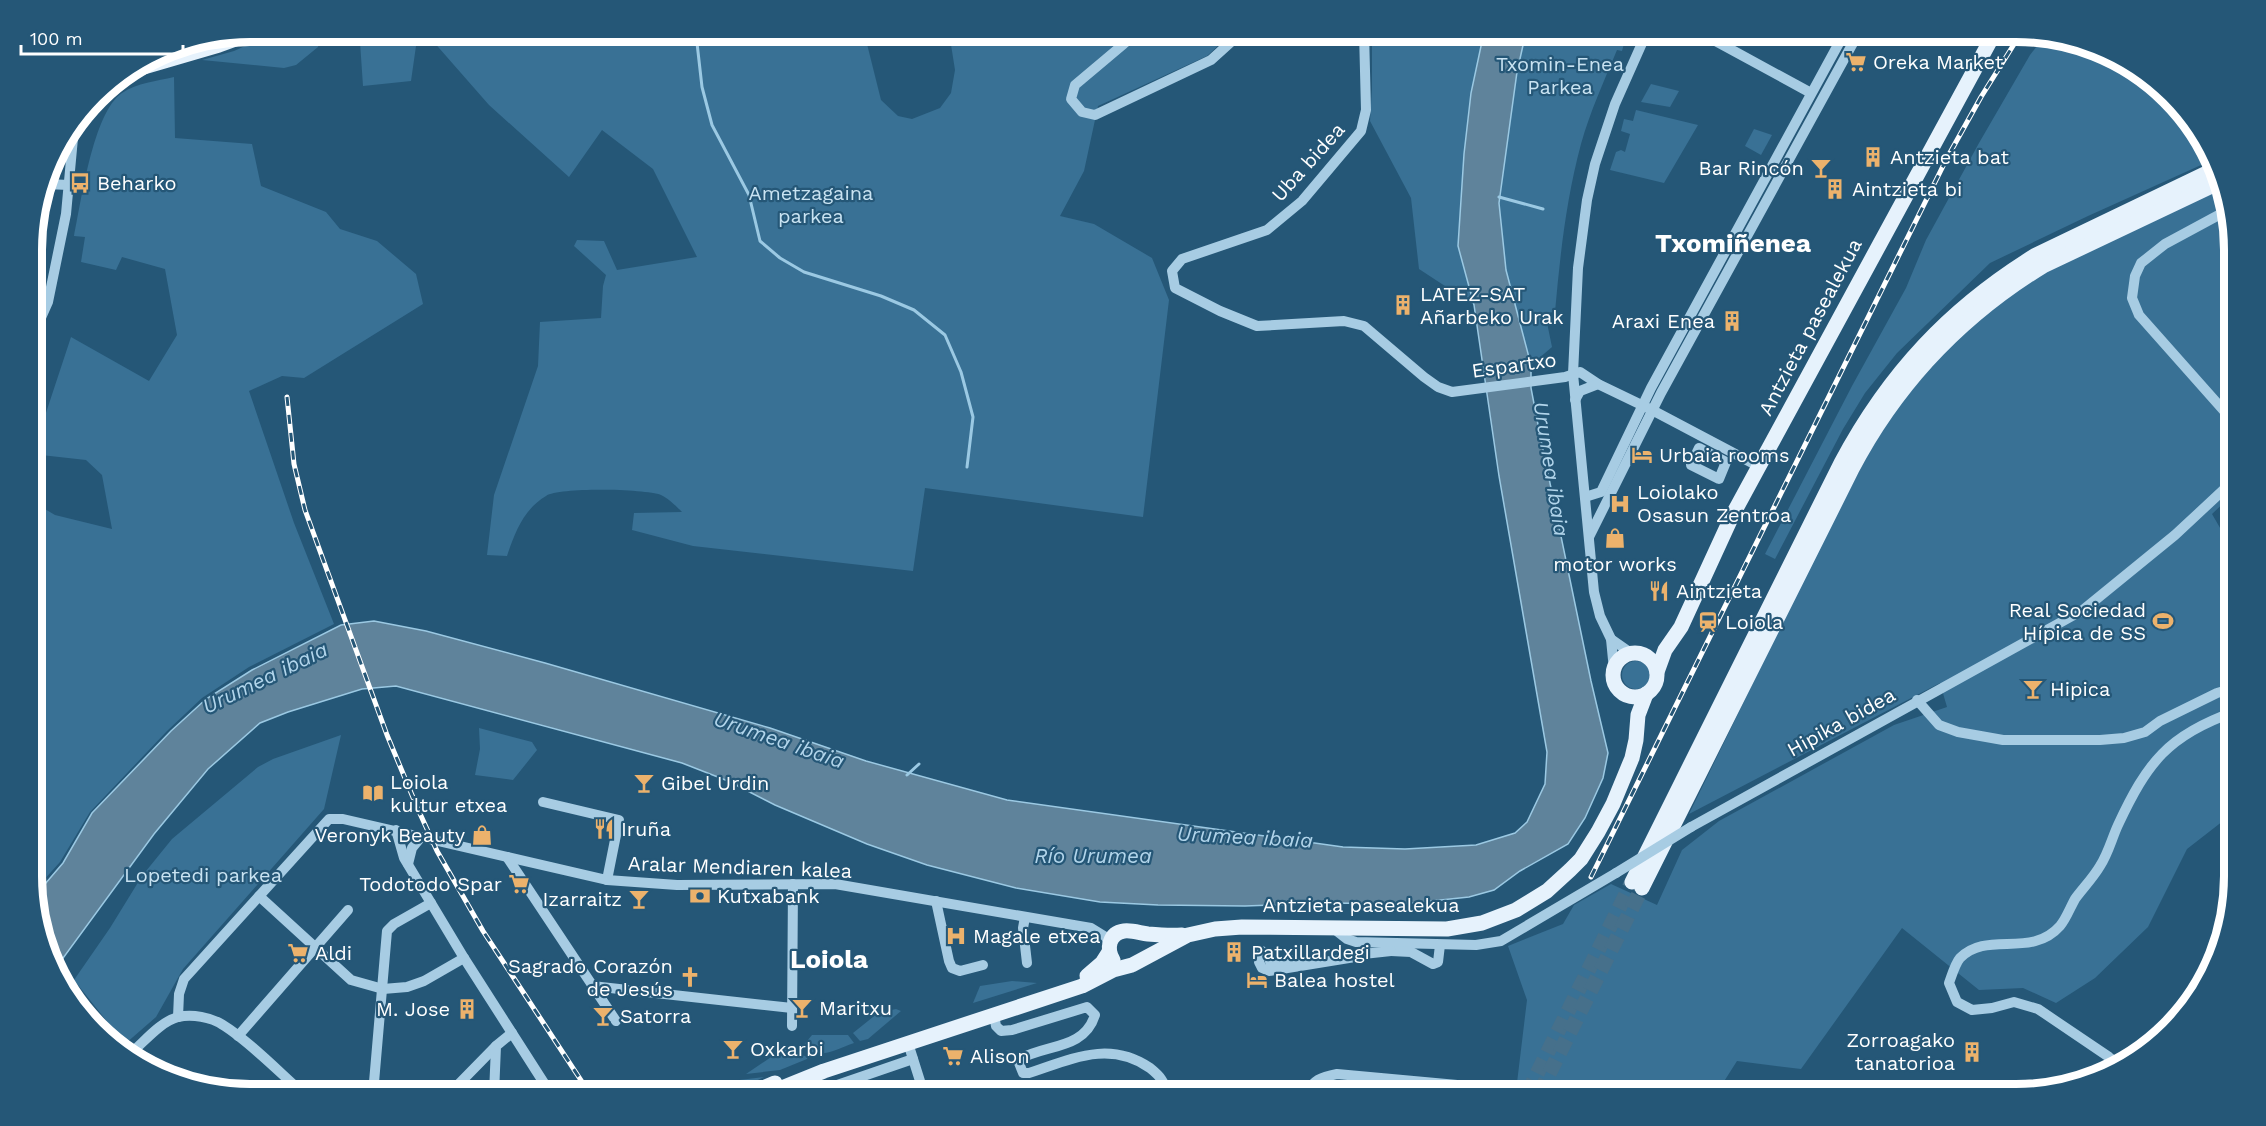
<svg xmlns="http://www.w3.org/2000/svg" width="2266" height="1126" font-family="'Work Sans',sans-serif">
<rect width="100%" height="100%" fill="#255777"/>
<!-- green -->
<g fill="#397195">
<path d="M276,32H322L318,47L296,65L284,68L202,60L234,51Z"/>
<path d="M331,32H418L411,81L363,86L360,42L329,45Z"/>
<path d="M425,32H864L881,100L898,116L912,119L940,108L951,93L955,70L949,32H1104L1127,48L1148,32H1233L1207,56L1098,106L1084,171L1060,216L1094,224L1152,258L1169,300L1143,517L925,488L913,571L693,546L632,530L634,513L682,512C677,507 668,498 661,495C645,489 560,487 546,496C524,509 515,532 507,556L487,555L494,495L538,366L540,322L601,318L603,286L606,275L574,246L577,240L604,241L617,270L697,257L653,169L602,130L569,177L489,105Z"/>
<path d="M1372,32H1484L1471,93L1464,154L1458,245L1474,305L1419,269L1411,198L1370,121L1372,89Z"/>
<path d="M1526,32H1586L1625,40L1622,51L1617,50C1604,81 1590,112 1581,144C1566,200 1560,256 1555,312L1545,313L1552,347L1531,365L1506,270L1499,203L1517,72Z"/>
<path d="M2043,38L2112,54L2197,129L2210,161L2088,216L1990,263L1897,353L1865,393L1843,429L1775,559L1765,554L1852,386L1906,288L1926,240L1979,143L2030,55Z"/>
<path d="M174,77L175,138L252,144L261,186L326,212L340,229L377,241L416,274L423,304L304,378L282,376L249,391L294,523L334,624L249,667L202,698L167,731L90,812L60,862L33,892V502L55,515L112,529L102,475L86,460L32,454V428L40,431L71,337L149,381L177,335L165,269L122,257L116,270L81,262L85,237L74,236C81,203 93,112 122,93C137,83 157,81 174,77Z"/>
<path d="M1651,84L1679,91L1670,107L1641,102Z"/>
<path d="M1636,110L1698,125L1664,183L1610,170L1616,152L1621,150L1625,152L1630,134L1621,131L1624,119L1633,121Z"/>
<path d="M1754,129L1772,135L1761,155L1745,146Z"/>
<path d="M2220,189L2233,222V494L2212,514L2234,552V748L2231,754L2223,821L2187,849L2148,927L2095,978L2056,1003L2023,988L1979,990L1902,928L1801,1069L1737,1061L1716,1094H1521L1516,1091L1527,1000L1508,946L1563,924L1574,905L1611,884L1657,905L1682,850L1719,821L1894,725L1947,707L1940,683L1689,814L1821,544L1871,449L1900,403L1962,333L2035,277Z"/>
<circle cx="1636" cy="675" r="14"/>
<path d="M479,728L532,742L537,750L513,780L475,775L480,749Z"/>
<path d="M341,735L324,809L183,969L156,1017L125,1044L74,980L110,928L142,876L172,839L258,767L273,759Z"/>
<path d="M1012,981L1037,983L973,1003L980,986Z"/>
<path d="M896,1009L901,1011L868,1039L860,1041L853,1033L878,1013Z"/>
<path d="M812,1035H848L854,1043C837,1049 818,1061 802,1047Z"/>
<path d="M783,1049L808,1057L807,1059L780,1070L746,1074Z"/>
<path d="M764,1077L729,1094H692L691,1086Z"/>
</g>
<!-- water -->
<path fill="#5f839b" stroke="#9bc9e3" stroke-width="1.5" d="M1484,32H1526L1517,72L1499,203L1506,270L1531,365V388L1540,435L1591,681L1608,753L1603,778L1585,818L1568,844L1520,871L1494,890L1469,897L1403,904L1333,903L1245,906L1158,905L1100,902L1016,888L927,865L867,844L775,805L728,781L682,763L396,686L362,689L288,712L260,723L208,769L154,834L58,965L33,905V898L63,863L92,813L171,731L206,699L252,670L341,625L374,621L426,631L545,663L770,728L866,761L1007,800L1343,847L1405,849L1476,845L1515,833L1527,822L1545,784L1547,752L1499,476L1474,305L1458,246L1464,154L1471,93Z"/>
<g fill="none" stroke-linecap="round" stroke-linejoin="round">
<!-- stream -->
<g stroke="#9bc9e3" stroke-width="3">
<path d="M694,32L697,43L702,87L712,125L749,195L760,241L780,258L804,272L881,296L914,310L945,335L961,372L973,417L967,467"/>
<path d="M1499,197L1543,209"/>
<path d="M907,775L919,764"/>
</g>
<!-- major-tunnel -->
<g stroke="#46708b" stroke-width="15" stroke-dasharray="15 8" stroke-linecap="butt">
<path d="M1527,1094L1632,882"/>
<path d="M1539,1094L1642,888"/>
</g>
<!-- minor -->
<g stroke="#a7cce3" stroke-width="10">
<path d="M1138,32L1075,85L1071,99L1082,112L1095,115L1211,60L1242,32"/>
<path d="M1364,32L1366,110L1361,131L1302,201L1267,230L1182,259L1172,271L1175,288L1220,311L1257,326L1344,321L1364,326L1424,377L1438,387L1452,392L1565,377L1580,372L1598,384L1652,410L1758,466"/>
<path d="M1699,32L1811,93"/>
<path d="M46,184L69,185"/>
<path d="M2228,210L2165,244L2141,263L2135,276L2132,298L2139,315L2233,421"/>
<path d="M32,338L48,302L66,214L74,127"/>
<path d="M1575,400L1580,391L1598,384"/>
<path d="M1699,448L1726,462L1719,479L1691,465Z"/>
<path d="M1585,497L1601,492L1651,388L1845,32"/>
<path d="M1589,537L1661,393L1859,32"/>
<path d="M1611,639L1631,653"/>
<path d="M1614,670L1611,639L1600,616L1594,592L1573,374L1578,268L1587,200L1595,164L1615,104L1647,32"/>
<path d="M1917,700L1939,725L1958,732L2003,740H2100L2124,738L2145,732L2160,721L2217,693L2234,688"/>
<path d="M543,802L619,820L607,880"/>
<path d="M1691,827L2083,610L2175,535L2233,481"/>
<path d="M396,830L404,858L464,958L551,1094"/>
<path d="M507,857L616,1021"/>
<path d="M408,864L412,848L421,837"/>
<path d="M259,896L351,980L383,989L407,987L424,981L464,958"/>
<path d="M936,901L949,961L952,968L960,971L983,965"/>
<path d="M1025,917L1023,928L1027,963"/>
<path d="M1333,928L1347,939L1356,942L1476,945L1501,941L1616,873"/>
<path d="M1262,951L1259,962L1262,968L1269,971L1355,957"/>
<path d="M1391,951L1411,952L1433,964L1438,962L1440,945"/>
<path d="M1270,962L1297,960"/>
<path d="M592,986L792,1008"/>
<path d="M994,1015L996,1026L1001,1031L1012,1030L1087,1007L1095,1015C1084,1050 1046,1044 1020,1059L1019,1063L1023,1073H1029C1072,1059 1109,1040 1150,1068C1160,1076 1165,1082 1167,1094"/>
<path d="M178,1017L179,994L184,979L329,819H343L607,880L677,885L835,884L1091,928L1104,936L1109,945"/>
<path d="M792,1026L793,884"/>
<path d="M238,1036L348,910"/>
<path d="M908,1043L920,1081L918,1094"/>
<path d="M131,1053C145,1041 160,1022 178,1017C192,1014 211,1017 223,1025C249,1041 280,1073 304,1094"/>
<path d="M2120,1066L2109,1057L2038,1009L2014,1002L1992,1008L1972,1010L1957,1002L1949,983C1952,975 1955,964 1960,958C1987,930 2031,959 2060,926C2066,919 2070,908 2075,899C2083,888 2093,878 2100,866C2108,854 2112,838 2118,825C2147,763 2168,735 2234,712"/>
<path d="M373,1094L387,931L394,924L431,903"/>
<path d="M449,1094L496,1046"/>
<path d="M494,1094L496,1046L512,1033"/>
<path d="M811,1094L913,1059"/>
<path d="M1306,1094C1313,1080 1321,1077 1337,1074L1479,1087L1501,1094"/>
</g>
<!-- major -->
<g stroke="#e6f2fc" stroke-width="15">
<path d="M130,71L219,45L255,32"/>
<path d="M84,114L92,108L99,94"/>
<circle cx="1635" cy="675" r="22"/>
<path d="M1657,672L1665,650L1681,627L1732,516L1995,32"/>
<path d="M1632,882L1841,463C1889,373 1950,308 2036,255L2213,170"/>
<path d="M1642,888L1852,469C1897,383 1960,317 2043,266L2218,183"/>
<path d="M1113,960C1106,949 1109,933 1124,931C1132,930 1140,933 1148,934C1159,935 1170,936 1182,935"/>
<path d="M1087,976L1102,963L1109,952"/>
<path d="M749,1094L775,1083"/>
<path d="M767,1094L824,1071L1082,986L1113,970L1132,965L1188,935L1215,929L1242,927L1447,929L1482,923L1516,910L1547,891L1570,870L1581,859L1598,832L1613,804L1632,758L1636,740L1638,715L1646,694"/>
</g>
<!-- rail casing -->
<g stroke="#fff" stroke-width="5">
<g id="rail">
<path d="M287,397L294,464L305,510L387,735L417,807L437,851L483,931L590,1094"/>
<path d="M1591,877L1947,158L1981,97L2021,33"/>
</g>
</g>
<!-- rail -->
<use href="#rail" stroke="#255777" stroke-width="3" stroke-dasharray="9" stroke-linecap="butt"/>
<!-- minor-bridge -->
<g stroke="#a7cce3" stroke-width="10">
<path d="M1616,873L1691,827"/>
<path d="M1345,956L1391,951"/>
</g>
</g>
<!-- icons -->
<defs>
<g id="supermarket-bare" transform="scale(1.62)"><path d="M-6-5.5h2.5l.6 2H6L4.5 2H-2.5L-4.4-4H-6ZM-1.5 3.2a1.3 1.3 0 1 0 .1 0ZM3 3.2a1.3 1.3 0 1 0 .1 0Z" fill="#ecb26c" stroke="#255777" stroke-width="2.5" paint-order="stroke"/></g>
<g id="building-bare" transform="scale(1.62)"><path d="M-4-6H4V6H1V3H-1V6H-4ZM-2.5-4.3h1.7v1.8h-1.7ZM.8-4.3h1.7v1.8H.8ZM-2.5-1h1.7V.8h-1.7ZM.8-1h1.7V.8H.8Z" fill="#ecb26c" stroke="#255777" stroke-width="2.5" paint-order="stroke"/></g>
<g id="bar-bare" transform="scale(1.62)"><path d="M-6-5H6L.8 .8V4.5H3.5V6h-7V4.5H-.8V.8Z" fill="#ecb26c" stroke="#255777" stroke-width="2.5" paint-order="stroke"/></g>
<g id="bus-bare" transform="scale(1.62)"><path d="M-5-6H5V4H4V6H2V4H-2V6H-4V4H-5ZM-3.5-4V0h7V-4ZM-3.5 1.2v1.5H-2V1.2ZM2 1.2v1.5H3.5V1.2Z" fill="#ecb26c" stroke="#255777" stroke-width="2.5" paint-order="stroke"/></g>
<g id="hotel-bare" transform="scale(1.62)"><path d="M-6-4.5h1.5V1H6V5H4.5V3h-9V5H-6ZM-4 0a1.8 1.8 0 1 1 3.6 0ZM.5 0V-2.5h3Q6-2.5 6 0Z" fill="#ecb26c" stroke="#255777" stroke-width="2.5" paint-order="stroke"/></g>
<g id="hospital-bare" transform="scale(1.62)"><path d="M-5-5h3v3.5h4V-5h3V5h-3V1.5h-4V5h-3Z" fill="#ecb26c" stroke="#255777" stroke-width="2.5" paint-order="stroke"/></g>
<g id="shop-bare" transform="scale(1.62)"><path d="M-5-2.5h2.3a2.7 3.5 0 0 1 5.4 0H5L5.5 6h-11ZM-1.5-2.5h3a1.5 2.3 0 0 0-3 0Z" fill="#ecb26c" stroke="#255777" stroke-width="2.5" paint-order="stroke"/></g>
<g id="restaurant-bare" transform="scale(1.62)"><path d="M-5-6h1v4h1v-4h1v4h1v-4h1v5L-1.5 .5V6h-2V.5L-5-1ZM5-6V6H3V1.5H1.5Q1.5-4 5-6Z" fill="#ecb26c" stroke="#255777" stroke-width="2.5" paint-order="stroke"/></g>
<g id="stadium-bare" transform="scale(1.62)"><path d="M0-5a6.5 5 0 1 0 0 10a6.5 5 0 1 0 0-10ZM-3.5-1.8h7v3.6h-7Z" fill="#ecb26c" stroke="#255777" stroke-width="2.5" paint-order="stroke"/></g>
<g id="station-bare" transform="scale(1.62)"><path d="M-3-6H3Q5-6 5-4V2Q5 4 3 4L4.5 6H3L1.5 4h-3L-3 6H-4.5L-3 4Q-5 4-5 2V-4Q-5-6-3-6ZM-3.5-4v3h7v-3ZM-3.5 1v1.5H-2V1ZM2 1v1.5H3.5V1Z" fill="#ecb26c" stroke="#255777" stroke-width="2.5" paint-order="stroke"/></g>
<g id="library-bare" transform="scale(1.62)"><path d="M-6-4Q-3-5.5-.7-3.5V5Q-3 3-6 4ZM6-4Q3-5.5 .7-3.5V5Q3 3 6 4Z" fill="#ecb26c" stroke="#255777" stroke-width="2.5" paint-order="stroke"/></g>
<g id="bank-bare" transform="scale(1.62)"><path d="M-6-4H6V4H-6ZM0-2.3a2.3 2.3 0 1 0 0 4.6a2.3 2.3 0 1 0 0-4.6Z" fill="#ecb26c" stroke="#255777" stroke-width="2.5" paint-order="stroke"/></g>
<g id="church-bare" transform="scale(1.62)"><path d="M-1.2-6h2.4v3.5h3.3v2.4h-3.3V6h-2.4V-.1h-3.3v-2.4h3.3Z" fill="#ecb26c" stroke="#255777" stroke-width="2.5" paint-order="stroke"/></g>
</defs>
<g fill-rule="evenodd">
<use href="#supermarket-bare" x="1856" y="62"/>
<use href="#building-bare" x="1873" y="157"/>
<use href="#bar-bare" x="1821" y="168"/>
<use href="#bus-bare" x="80" y="183"/>
<use href="#building-bare" x="1835" y="189"/>
<use href="#building-bare" x="1403" y="305"/>
<use href="#building-bare" x="1732" y="321"/>
<use href="#hotel-bare" x="1642" y="455"/>
<use href="#hospital-bare" x="1620" y="504"/>
<use href="#shop-bare" x="1615" y="538"/>
<use href="#restaurant-bare" x="1659" y="591"/>
<use href="#stadium-bare" x="2163" y="621"/>
<use href="#station-bare" x="1708" y="622"/>
<use href="#bar-bare" x="2033" y="689"/>
<use href="#bar-bare" x="644" y="783"/>
<use href="#library-bare" x="373" y="793"/>
<use href="#restaurant-bare" x="604" y="829"/>
<use href="#shop-bare" x="482" y="835"/>
<use href="#supermarket-bare" x="519" y="884"/>
<use href="#bank-bare" x="700" y="896"/>
<use href="#bar-bare" x="639" y="899"/>
<use href="#hospital-bare" x="956" y="936"/>
<use href="#building-bare" x="1234" y="952"/>
<use href="#supermarket-bare" x="298" y="953"/>
<use href="#church-bare" x="690" y="977"/>
<use href="#hotel-bare" x="1257" y="980"/>
<use href="#bar-bare" x="802" y="1008"/>
<use href="#building-bare" x="467" y="1009"/>
<use href="#bar-bare" x="603" y="1016"/>
<use href="#bar-bare" x="733" y="1049"/>
<use href="#building-bare" x="1972" y="1052"/>
<use href="#supermarket-bare" x="953" y="1056"/>
</g>
<g text-anchor="middle" stroke-width="4.5" stroke-linejoin="round" paint-order="stroke">
<!-- poi labels -->
<g font-size="20" fill="#fff" stroke="#255777" text-anchor="start">
<text x="1873" y="69">Oreka Market</text>
<text x="1890" y="164">Antzieta bat</text>
<text x="1804" y="175" text-anchor="end">Bar Rincón</text>
<text x="97" y="190">Beharko</text>
<text x="1852" y="196">Aintzieta bi</text>
<text x="1420" y="301">LATEZ-SAT<tspan x="1420" dy="23">Añarbeko Urak</tspan></text>
<text x="1715" y="328" text-anchor="end">Araxi Enea</text>
<text x="1659" y="462">Urbaia rooms</text>
<text x="1637" y="499">Loiolako<tspan x="1637" dy="23">Osasun Zentroa</tspan></text>
<text x="1615" y="571" text-anchor="middle">motor works</text>
<text x="1676" y="598">Aintzieta</text>
<text x="2146" y="617" text-anchor="end">Real Sociedad<tspan x="2146" dy="23">Hípica de SS</tspan></text>
<text x="1725" y="629">Loiola</text>
<text x="2050" y="696">Hipica</text>
<text x="390" y="789">Loiola<tspan x="390" dy="23">kultur etxea</tspan></text>
<text x="661" y="790">Gibel Urdin</text>
<text x="621" y="836">Iruña</text>
<text x="465" y="842" text-anchor="end">Veronyk Beauty</text>
<text x="502" y="891" text-anchor="end">Todotodo Spar</text>
<text x="717" y="903">Kutxabank</text>
<text x="622" y="906" text-anchor="end">Izarraitz</text>
<text x="973" y="943">Magale etxea</text>
<text x="1251" y="959">Patxillardegi</text>
<text x="315" y="960">Aldi</text>
<text x="673" y="973" text-anchor="end">Sagrado Corazón<tspan x="673" dy="23">de Jesús</tspan></text>
<text x="1274" y="987">Balea hostel</text>
<text x="819" y="1015">Maritxu</text>
<text x="450" y="1016" text-anchor="end">M. Jose</text>
<text x="620" y="1023">Satorra</text>
<text x="1955" y="1047" text-anchor="end">Zorroagako<tspan x="1955" dy="23">tanatorioa</tspan></text>
<text x="750" y="1056">Oxkarbi</text>
<text x="970" y="1063">Alison</text>
</g>
<!-- park labels -->
<g font-size="20" fill="#c9e3f2" stroke="#255777">
<text x="1560" y="71">Txomin-Enea<tspan x="1560" dy="23">Parkea</tspan></text>
<text x="811" y="200">Ametzagaina<tspan x="811" dy="23">parkea</tspan></text>
<text x="203" y="882">Lopetedi parkea</text>
</g>
<!-- street labels -->
<g font-size="20" fill="#fff" stroke="#255777">
<text transform="translate(1308 162) rotate(-48)" y="7">Uba bidea</text>
<text transform="translate(1810 327) rotate(-62)" y="7">Antzieta pasealekua</text>
<text transform="translate(1514 365) rotate(-8)" y="7">Espartxo</text>
<text transform="translate(1841 722) rotate(-29)" y="7">Hipika bidea</text>
<text transform="translate(740 867) rotate(2)" y="7">Aralar Mendiaren kalea</text>
<text x="1361" y="912">Antzieta pasealekua</text>
</g>
<!-- water labels -->
<g font-size="21" font-style="italic" fill="#b2d5eb" stroke="#255777">
<text transform="translate(1551 469) rotate(81)" y="7">Urumea ibaia</text>
<text transform="translate(265 678) rotate(-26)" y="7">Urumea ibaia</text>
<text transform="translate(779 740) rotate(19)" y="7">Urumea ibaia</text>
<text transform="translate(1245 837) rotate(3)" y="7">Urumea ibaia</text>
<text x="1093" y="863">Río Urumea</text>
</g>
<!-- district labels -->
<g font-size="26" font-weight="bold" fill="#fff" stroke="#255777">
<text x="1733" y="252">Txomiñenea</text>
<text x="829" y="968">Loiola</text>
</g>
</g>
<!-- crop -->
<path d="M0 0H2266V1126H0ZM250 42H2016A208 208 0 0 1 2224 250V876A208 208 0 0 1 2016 1084H250A208 208 0 0 1 42 876V250A208 208 0 0 1 250 42Z" fill="#255777" fill-rule="evenodd"/>
<path fill="none" stroke="#fff" stroke-width="8" d="M250 42H2016A208 208 0 0 1 2224 250V876A208 208 0 0 1 2016 1084H250A208 208 0 0 1 42 876V250A208 208 0 0 1 250 42Z"/>
<!-- scale -->
<path d="M21 45v9h162v-9" fill="none" stroke="#ffffff" stroke-width="3"/>
<text x="30" y="45" font-size="18" fill="#ffffff" stroke="#255777" stroke-width="4.5" paint-order="stroke">100 m</text>
</svg>
